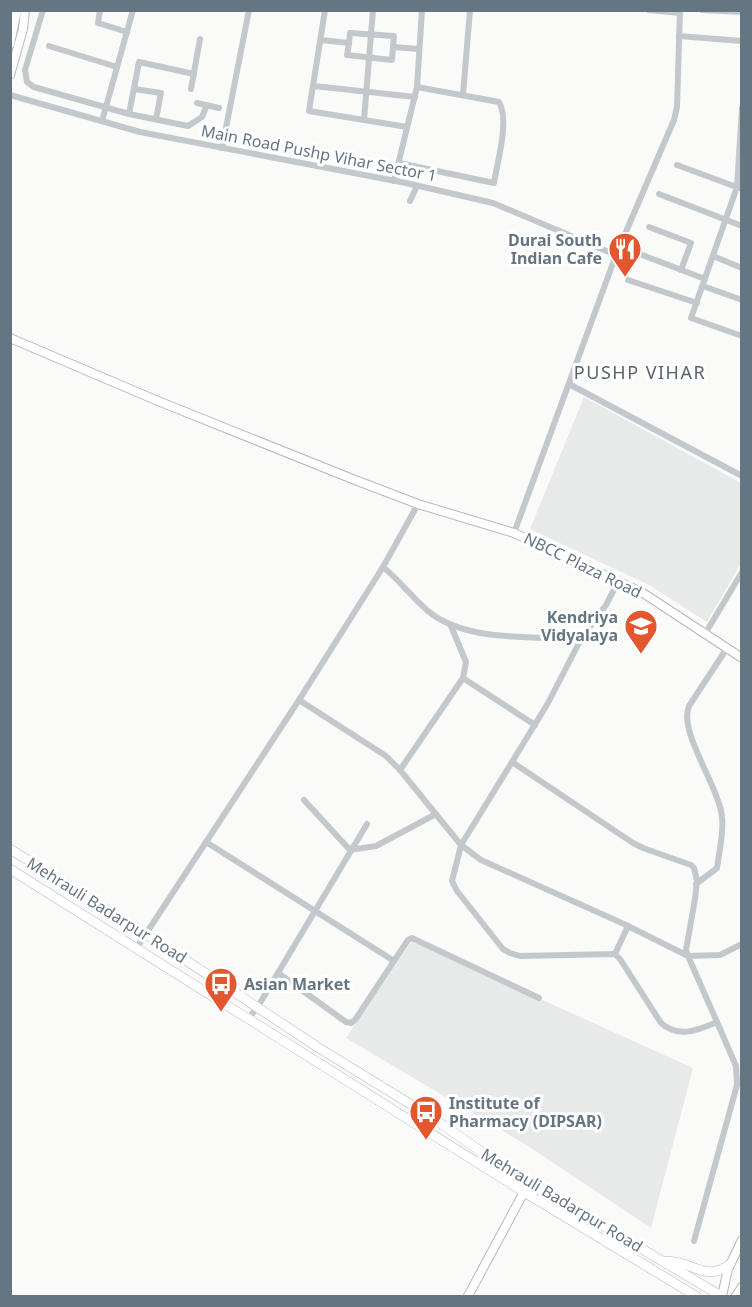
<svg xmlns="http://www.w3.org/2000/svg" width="752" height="1307" font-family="'Noto Sans',sans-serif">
<rect width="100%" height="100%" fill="#fafaf8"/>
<!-- built -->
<g fill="#e8e9e9">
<path d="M584,397L741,483V563L707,622L649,585L530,529Z"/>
<path d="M412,941L693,1068L651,1228L528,1146L346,1038Z"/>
</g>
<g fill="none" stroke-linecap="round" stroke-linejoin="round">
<!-- secondary casing -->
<g stroke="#b3babf" stroke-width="10">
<g id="secondary">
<path d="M10,44L17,10"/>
<path d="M10,75L23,29L25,10"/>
<path d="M10,338L158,401L355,480L418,504L514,533L643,593L742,658"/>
<path d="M468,1296L524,1192"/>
<path d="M722,1296L728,1269L742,1240"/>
<path d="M736,1296L742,1287"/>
</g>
</g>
<!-- primary casing -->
<g stroke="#b5babe" stroke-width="10">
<g id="primary">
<path d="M10,849L146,934L319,1048L433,1118L496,1162L721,1296"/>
<path d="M10,869L524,1192L696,1296"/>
<path d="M666,1261C693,1261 706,1283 730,1264"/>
</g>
</g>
<!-- street -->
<g stroke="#c3c8cc" stroke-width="6">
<path d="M43,10L25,70L27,82L34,87L129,114L139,62L194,74"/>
<path d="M100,10L98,23L127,32"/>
<path d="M325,10L309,111L407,127"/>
<path d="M649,10L680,13"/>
<path d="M702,10L742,12"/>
<path d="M679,36L742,41"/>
<path d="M321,40L349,43L350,33L394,36L393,47L419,49"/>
<path d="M349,43L347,55L392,60L393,47"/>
<path d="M49,46L117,67"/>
<path d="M314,86L415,97"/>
<path d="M134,89L161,93L156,119"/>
<path d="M191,89L200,39"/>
<path d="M463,94L470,10"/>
<path d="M10,95L140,132L406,183L493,203L616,255"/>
<path d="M197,103L219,108"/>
<path d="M742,108L737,187L691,318L742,336"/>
<path d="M129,114L188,126L202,117L207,105"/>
<path d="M364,120L373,10"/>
<path d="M102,121L133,10"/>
<path d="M222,148L249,10"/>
<path d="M399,163L494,183C497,163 510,120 499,102L417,87"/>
<path d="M677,165L742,189"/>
<path d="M394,181L417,87L422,10"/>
<path d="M659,194L742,226"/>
<path d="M410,201L417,186"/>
<path d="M649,227L691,243L681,270"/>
<path d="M637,253L705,279"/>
<path d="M713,256L742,268"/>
<path d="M628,280L697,303"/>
<path d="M703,286L742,300"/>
<path d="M569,384L742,476"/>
<path d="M514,533L616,255L674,120L677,107L680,10"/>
<path d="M383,567C401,581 415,602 433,615C472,642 535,636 581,639"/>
<path d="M705,634L742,572"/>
<path d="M463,678L535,725"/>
<path d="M299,700L386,756L400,770L461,845L452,881L457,891L503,949L510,953L520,956L615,954L620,959L661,1023C679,1039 698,1030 717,1022L736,1066L737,1085L694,1241"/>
<path d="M512,762L548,703L581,639L606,605L618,582"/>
<path d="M400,770L463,678L466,662L451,626"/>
<path d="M304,800L350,850L376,846L436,814"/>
<path d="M206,842L394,961"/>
<path d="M696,884L717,868C719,852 724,833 722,817C719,786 678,732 689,706L727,648"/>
<path d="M136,949L299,700L383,567L418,504"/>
<path d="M615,954L628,926"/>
<path d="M278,973L346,1022L351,1023L355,1020L408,940L412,938L539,998"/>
<path d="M248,1019L257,1008L367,824"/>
<path d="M717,1022L688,956L686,950L695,899L697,881L694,868L691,865L643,848L633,843L512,762L461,845L481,860L624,924L688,956L720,955L742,944"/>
</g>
<!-- secondary -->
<use href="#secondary" stroke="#fff" stroke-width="8"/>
<!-- primary -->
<use href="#primary" stroke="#fff" stroke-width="9"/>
</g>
<!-- icons -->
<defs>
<g id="restaurant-pin" transform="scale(1.725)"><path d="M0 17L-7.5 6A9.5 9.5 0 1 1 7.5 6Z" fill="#e4572e" stroke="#fff"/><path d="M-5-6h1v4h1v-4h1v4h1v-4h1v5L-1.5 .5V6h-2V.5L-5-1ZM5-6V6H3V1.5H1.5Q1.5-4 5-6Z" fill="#fff"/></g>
<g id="school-pin" transform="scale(1.725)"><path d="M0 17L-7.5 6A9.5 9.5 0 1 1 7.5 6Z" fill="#e4572e" stroke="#fff"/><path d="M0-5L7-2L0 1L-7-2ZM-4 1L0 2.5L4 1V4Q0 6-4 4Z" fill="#fff"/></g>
<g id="bus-pin" transform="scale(1.725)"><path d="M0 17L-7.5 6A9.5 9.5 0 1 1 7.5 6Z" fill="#e4572e" stroke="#fff"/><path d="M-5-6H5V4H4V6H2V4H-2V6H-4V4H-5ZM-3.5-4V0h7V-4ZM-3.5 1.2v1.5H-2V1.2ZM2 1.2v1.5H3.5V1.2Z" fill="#fff"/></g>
</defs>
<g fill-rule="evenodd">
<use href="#restaurant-pin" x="625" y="249"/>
<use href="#school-pin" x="641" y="626"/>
<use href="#bus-pin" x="221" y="984"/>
<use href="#bus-pin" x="426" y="1112"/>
</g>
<g text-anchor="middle" stroke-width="6" stroke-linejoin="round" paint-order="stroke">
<!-- street labels -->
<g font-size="16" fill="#657683" stroke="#fff">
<text transform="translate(319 153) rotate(11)" y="6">Main Road Pushp Vihar Sector 1</text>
<text transform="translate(583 565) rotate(26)" y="6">NBCC Plaza Road</text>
<text transform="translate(107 910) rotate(32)" y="6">Mehrauli Badarpur Road</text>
<text transform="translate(562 1200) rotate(31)" y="6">Mehrauli Badarpur Road</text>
</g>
<!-- poi labels -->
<g font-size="16" font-weight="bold" fill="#657683" stroke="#fff" text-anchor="end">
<text x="602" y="246">Durai South<tspan x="602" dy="18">Indian Cafe</tspan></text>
<text x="618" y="623">Kendriya<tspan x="618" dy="18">Vidyalaya</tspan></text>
<text x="244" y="990" text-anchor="start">Asian Market</text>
<text x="449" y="1109" text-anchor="start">Institute of<tspan x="449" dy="18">Pharmacy (DIPSAR)</tspan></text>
</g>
<!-- neighbourhood labels -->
<g font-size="18" letter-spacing="1.5" fill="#57646e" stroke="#fff">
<text x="640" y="379">PUSHP VIHAR</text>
</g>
</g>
<!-- border -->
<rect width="752" height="1307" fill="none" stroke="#657683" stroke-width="24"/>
</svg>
